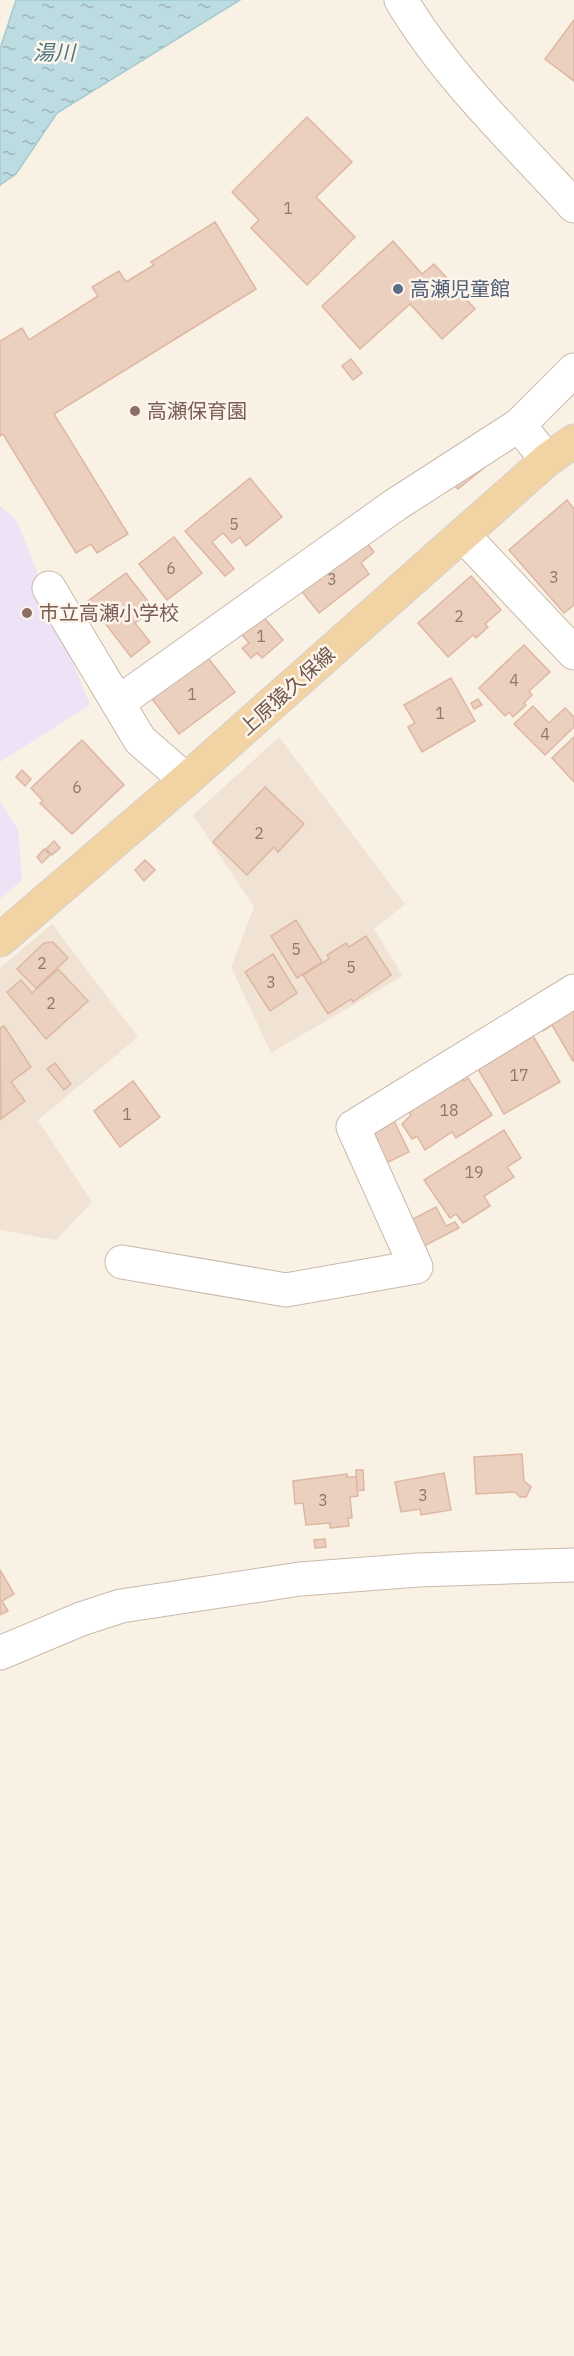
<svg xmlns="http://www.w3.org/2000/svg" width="574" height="2356" font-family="'IBM Plex Sans','Noto Sans JP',sans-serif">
<defs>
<pattern id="water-ripples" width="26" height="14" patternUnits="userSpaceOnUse" patternTransform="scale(1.5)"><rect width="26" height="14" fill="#bcdce1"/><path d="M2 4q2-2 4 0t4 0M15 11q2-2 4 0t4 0" fill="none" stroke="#9db5b9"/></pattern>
</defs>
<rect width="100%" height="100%" fill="#faf1e5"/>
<!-- residential -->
<g fill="#f0e3d4">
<path d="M279,737L405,904L374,929L403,976L271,1053L231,967L254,907L193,815Z"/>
<path d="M52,924L138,1037L38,1120L92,1202L56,1240L0,1230V968Z"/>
</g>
<!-- education -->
<g fill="#eee2f6">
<path d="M0,506L17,521L90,705L0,762Z"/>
<path d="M0,801L18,830L22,880L0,899Z"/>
</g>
<!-- water -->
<path fill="url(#water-ripples)" stroke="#a3cbd1" stroke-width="1.5" d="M16,0H240L57,113L16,174L0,185V49Z"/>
<!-- building -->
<g fill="#ecd0bf" stroke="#ddb7a2" stroke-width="1.5">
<path d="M574,20V81L545,59Z"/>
<path d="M307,117L352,162L316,197L355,237L307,285L251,228L259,220L232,192Z"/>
<path d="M215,222L256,289L54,414L128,534L97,553L91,544L76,553L3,434L0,436V341L22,328L29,340L98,296L92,287L119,271L126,282L154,265L151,262Z"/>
<path d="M393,241L422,274L434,264L475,309L442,339L410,304L360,349L322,306Z"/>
<path d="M351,359L362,373L353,380L342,366Z"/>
<path d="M478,460L485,467L458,489L449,480Z"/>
<path d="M250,478L282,517L246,546L240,537L232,543L223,533L212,542L234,569L225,576L185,531Z"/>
<path d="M567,500L574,509V605L564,613L509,550Z"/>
<path d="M174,537L202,573L167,600L139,564Z"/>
<path d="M362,537L374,552L361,563L369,574L319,613L296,584Z"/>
<path d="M126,573L154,609L135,623L150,642L131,657L88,601Z"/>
<path d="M471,576L501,610L485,624L488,627L476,638L473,635L448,657L418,623Z"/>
<path d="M261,614L283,640L262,658L257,653L251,658L242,648L249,643L240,632Z"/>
<path d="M524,645L550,672L529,691L532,695L524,703L526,705L513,717L509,712L505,716L479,688Z"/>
<path d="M204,653L235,692L179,734L149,695Z"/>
<path d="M451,678L475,721L422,752L408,727L415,723L404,705Z"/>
<path d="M478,699L482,705L474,709L471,703Z"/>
<path d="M533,706L549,723L565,708L574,717V727L545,755L514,724Z"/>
<path d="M574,737V782L552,758Z"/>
<path d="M82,740L124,785L72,834L40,803L43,801L31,788Z"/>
<path d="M22,770L31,779L25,786L16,777Z"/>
<path d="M265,787L304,824L278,852L274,847L247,875L213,842Z"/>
<path d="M54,841L60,848L52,855L46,849Z"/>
<path d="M44,849L50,855L42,863L37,857Z"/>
<path d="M145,860L155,870L144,881L135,870Z"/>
<path d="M296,920L322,962L297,978L271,936Z"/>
<path d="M366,936L391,975L353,1002L351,999L328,1014L303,975L329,959L327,955L346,943L349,947Z"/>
<path d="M53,942L68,958L36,988L17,969L44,943Z"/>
<path d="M273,954L297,993L270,1011L245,972Z"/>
<path d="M58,969L88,1001L46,1039L7,992L21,980L32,993Z"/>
<path d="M574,1000V1061H573L552,1025L543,1031L538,1022Z"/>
<path d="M4,1026L31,1067L11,1082L25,1101L1,1119L0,1028Z"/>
<path d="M533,1036L560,1082L504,1114L478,1069Z"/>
<path d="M55,1063L71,1084L64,1090L47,1069Z"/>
<path d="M457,1071L464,1081L468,1078L492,1115L456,1138L452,1132L425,1150L417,1136L412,1139L402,1124L411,1115L405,1106Z"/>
<path d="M133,1081L160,1117L120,1147L94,1111Z"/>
<path d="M394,1121L409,1152L386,1163L371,1132Z"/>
<path d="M504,1130L521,1158L507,1167L514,1177L484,1196L490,1206L463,1223L456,1214L450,1218L424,1180Z"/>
<path d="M436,1207L446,1226L455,1222L459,1228L424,1246L411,1220Z"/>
<path d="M522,1454L524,1481L531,1487L526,1497H520L515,1492L476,1494L474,1457Z"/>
<path d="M356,1470H363L364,1490L357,1491Z"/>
<path d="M444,1473L451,1510L421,1515L420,1509L401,1512L395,1482Z"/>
<path d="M347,1474V1477H356L358,1496L350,1497L352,1518H348L349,1526L330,1528V1523L306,1525L303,1503L295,1504L293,1481Z"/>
<path d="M325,1539L326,1547L315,1548L314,1540Z"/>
<path d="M0,1570L14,1594L2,1601L8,1611L0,1615Z"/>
</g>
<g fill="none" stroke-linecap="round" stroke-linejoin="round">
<!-- minor casing -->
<g stroke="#c9b9ac" stroke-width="35">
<g id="minor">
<path d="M401,0C447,77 514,140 574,206"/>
<path d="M547,460L519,425L574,370"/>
<path d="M463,535L574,653"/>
<path d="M49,588L140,740L186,780"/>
<path d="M119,702L395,505L519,425"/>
<path d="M122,1262L286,1290L416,1267L353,1127L574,991"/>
<path d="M0,1653L81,1619L121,1606L300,1579L418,1570L574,1565"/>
</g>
</g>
<!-- major casing -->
<g stroke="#d7d1cd" stroke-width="35">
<path id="major" d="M0,940L186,780L547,460L574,441"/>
</g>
<!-- minor -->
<use href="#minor" stroke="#fff" stroke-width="33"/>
<!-- major -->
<use href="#major" stroke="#f1d3a4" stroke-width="33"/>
</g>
<!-- markers -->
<circle fill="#5c6f8a" stroke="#fdf5eb" stroke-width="2" cx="398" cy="289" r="6"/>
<g fill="#8d6e63" stroke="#fdf5eb" stroke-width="2">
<circle cx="135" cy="411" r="6"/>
<circle cx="27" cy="613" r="6"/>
</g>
<g text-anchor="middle" stroke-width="5" stroke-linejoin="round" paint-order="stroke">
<!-- number labels -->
<g font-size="16" fill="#8e776a">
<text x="288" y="214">1</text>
<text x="234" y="530">5</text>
<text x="171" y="574">6</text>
<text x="554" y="583">3</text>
<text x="332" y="585">3</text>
<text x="459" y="622">2</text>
<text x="261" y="642">1</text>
<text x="514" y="686">4</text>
<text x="192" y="700">1</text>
<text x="440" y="719">1</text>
<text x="545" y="740">4</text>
<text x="77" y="793">6</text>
<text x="259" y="839">2</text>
<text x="296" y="955">5</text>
<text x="42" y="969">2</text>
<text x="351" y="973">5</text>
<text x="271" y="988">3</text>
<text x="51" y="1009">2</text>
<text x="519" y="1081">17</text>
<text x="449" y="1116">18</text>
<text x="127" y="1120">1</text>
<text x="474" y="1178">19</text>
<text x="423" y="1501">3</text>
<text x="323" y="1506">3</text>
</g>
<!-- service labels -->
<g font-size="20" fill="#4e5e75" stroke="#fdf5eb" text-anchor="start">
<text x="410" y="296">高瀬児童館</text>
</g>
<!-- education labels -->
<g font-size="20" fill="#785e54" stroke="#fdf5eb" text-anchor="start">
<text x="147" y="418">高瀬保育園</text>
<text x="39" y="620">市立高瀬小学校</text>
</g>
<!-- street labels -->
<g font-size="20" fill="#6f594d" stroke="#fdf5eb">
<text transform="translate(287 691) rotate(-42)" y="7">上原猿久保線</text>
</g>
<!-- water labels -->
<g font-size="21" font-style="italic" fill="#497880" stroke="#fdf5eb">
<text x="54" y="60">湯川</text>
</g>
</g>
</svg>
